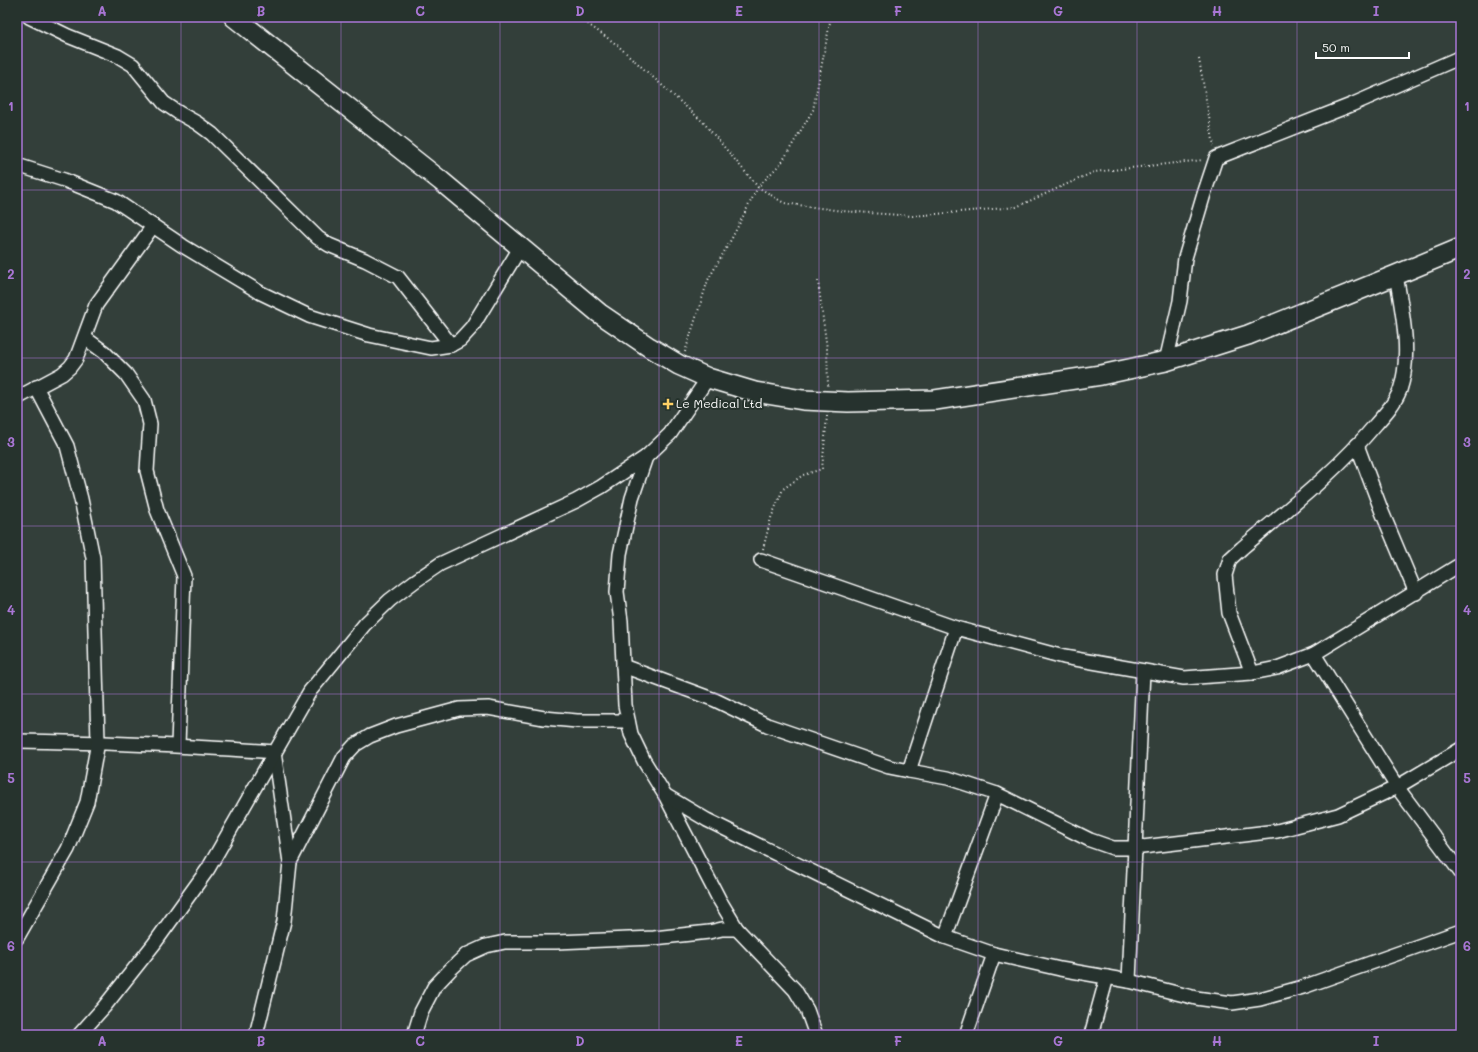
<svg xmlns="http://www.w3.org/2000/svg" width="1478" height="1052" font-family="Mali,sans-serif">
<rect width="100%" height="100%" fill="#333f3a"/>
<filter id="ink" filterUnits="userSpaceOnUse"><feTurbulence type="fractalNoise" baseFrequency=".025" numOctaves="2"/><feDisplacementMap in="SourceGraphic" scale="8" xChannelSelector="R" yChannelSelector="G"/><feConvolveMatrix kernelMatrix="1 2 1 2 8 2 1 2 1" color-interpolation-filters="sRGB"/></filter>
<g filter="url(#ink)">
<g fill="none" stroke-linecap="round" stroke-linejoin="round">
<!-- minor casing -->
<g stroke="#fff" stroke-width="16">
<g id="minor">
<path d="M29,17L68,36L118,56L133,65L164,103L179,113L197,123L212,134L318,238L329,245L365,260L398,277L451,345"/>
<path d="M17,165L64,180L116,201L183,246L261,293L309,316L369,335L431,348L451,345L460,340L472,327L520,248"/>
<path d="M85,338L104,352L126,374L144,400L150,424L147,471L157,510L184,576L178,745"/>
<path d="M1166,361L1180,301L1185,258L1204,194L1216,158L1351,105L1461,57"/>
<path d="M708,378L670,434L646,457L632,498L620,554L617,592L621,621L625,705L631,734L644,761L665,795L719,899L737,929L795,990L807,1010L816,1035"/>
<path d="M17,398L62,374L70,367L76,359L96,305L153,226"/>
<path d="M1357,445L1382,512L1416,593"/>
<path d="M761,560L956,628"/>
<path d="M1314,654L1397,787L1461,873"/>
<path d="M623,666L715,700L767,725L889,767L909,771L956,628L1064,657L1184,678L1252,673L1277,668L1314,654L1461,564"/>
<path d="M1252,673L1229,613L1225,575L1230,559L1242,548C1289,508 1336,472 1376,424C1385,414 1395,403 1400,390C1412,355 1402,311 1396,275"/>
<path d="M17,741C103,742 188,746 274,752L290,862L284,921L256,1035"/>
<path d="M909,771L948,778L997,794L1090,840L1113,848H1134L1277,831L1338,815L1397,787L1461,749"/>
<path d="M665,795L707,820L945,937L994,954L1060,969L1129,981L1196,998L1232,1003L1260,999L1303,987L1458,932"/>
<path d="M290,862L344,757L355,745L370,736L396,726L459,709L488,708L544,718L577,721H628"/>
<path d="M945,937L997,794"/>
<path d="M17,938L68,849L87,802L98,742L93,558L81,499L67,446L36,387"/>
<path d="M1129,981L1143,671"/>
<path d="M79,1035L104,1007L154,944L208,869L310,691L365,624L390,600L415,581L440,564L576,501L601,487L646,457"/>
<path d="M414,1035L421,1012L434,987L451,969L466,955L486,946L505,942H556L654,938L709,932L722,929H737"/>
<path d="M966,1035L994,954"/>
<path d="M1091,1035L1107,977"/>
</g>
</g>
<!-- secondary casing -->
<g stroke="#fff" stroke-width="22">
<path id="secondary" d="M234,17L441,181L599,313L649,347L679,365L708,378L755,392L803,400L848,402L935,400L1101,375L1166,361L1248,335L1396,275L1461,248"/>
</g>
<!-- path -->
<g stroke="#fff" stroke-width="2" stroke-dasharray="1 3" stroke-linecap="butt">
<path d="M578,17L616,44L703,122L758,187L784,203L842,211L913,216L1016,207L1094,172L1203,160"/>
<path d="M1199,59L1214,146"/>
<path d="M818,281L827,349L828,386"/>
<path d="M685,352L708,280L732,238L758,187L782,162L813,110L831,17"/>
<path d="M763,549L771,518L783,489L803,475L822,469L827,416"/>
</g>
<!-- minor -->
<use href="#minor" stroke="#26332d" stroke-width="13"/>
<!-- secondary -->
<use href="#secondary" stroke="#26332d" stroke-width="19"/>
</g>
</g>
<!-- grid -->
<path fill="none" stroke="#a976d5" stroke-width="1" stroke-opacity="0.55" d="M181,17V1035M341,17V1035M500,17V1035M659,17V1035M819,17V1035M978,17V1035M1137,17V1035M1297,17V1035M17,190H1461M17,358H1461M17,526H1461M17,694H1461M17,862H1461"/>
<!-- markers -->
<path fill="#ffd166" stroke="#26332d" stroke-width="1.5" d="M666 398h4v4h4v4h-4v4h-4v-4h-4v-4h4z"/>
<g text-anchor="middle" stroke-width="4" stroke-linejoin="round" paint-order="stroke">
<!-- poi labels -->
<g font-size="12" fill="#fff" stroke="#26332d" text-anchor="start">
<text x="676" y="408">Le Medical Ltd</text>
</g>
</g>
<!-- margin -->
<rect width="1478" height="1052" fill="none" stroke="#26332d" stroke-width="44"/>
<!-- scale -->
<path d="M1316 52v6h93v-6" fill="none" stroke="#ffffff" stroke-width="2"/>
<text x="1322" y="52" font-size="12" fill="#ffffff" stroke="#26332d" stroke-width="3" paint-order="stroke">50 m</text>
<rect x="22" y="22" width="1434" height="1008" fill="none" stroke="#a976d5" stroke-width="1.5"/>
<g font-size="13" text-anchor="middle" font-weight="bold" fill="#a976d5">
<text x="102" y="16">A</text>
<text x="261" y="16">B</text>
<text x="420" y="16">C</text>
<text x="580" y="16">D</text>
<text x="739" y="16">E</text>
<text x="898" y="16">F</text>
<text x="1058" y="16">G</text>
<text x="1217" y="16">H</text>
<text x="1376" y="16">I</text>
<text x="11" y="111">1</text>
<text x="1467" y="111">1</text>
<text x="11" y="279">2</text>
<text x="1467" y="279">2</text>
<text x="11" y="447">3</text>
<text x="1467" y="447">3</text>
<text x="11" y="615">4</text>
<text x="1467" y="615">4</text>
<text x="11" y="783">5</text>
<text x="1467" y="783">5</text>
<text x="11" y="951">6</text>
<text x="1467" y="951">6</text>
<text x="102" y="1046">A</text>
<text x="261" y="1046">B</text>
<text x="420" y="1046">C</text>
<text x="580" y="1046">D</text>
<text x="739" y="1046">E</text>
<text x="898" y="1046">F</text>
<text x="1058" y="1046">G</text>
<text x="1217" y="1046">H</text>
<text x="1376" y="1046">I</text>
</g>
</svg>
